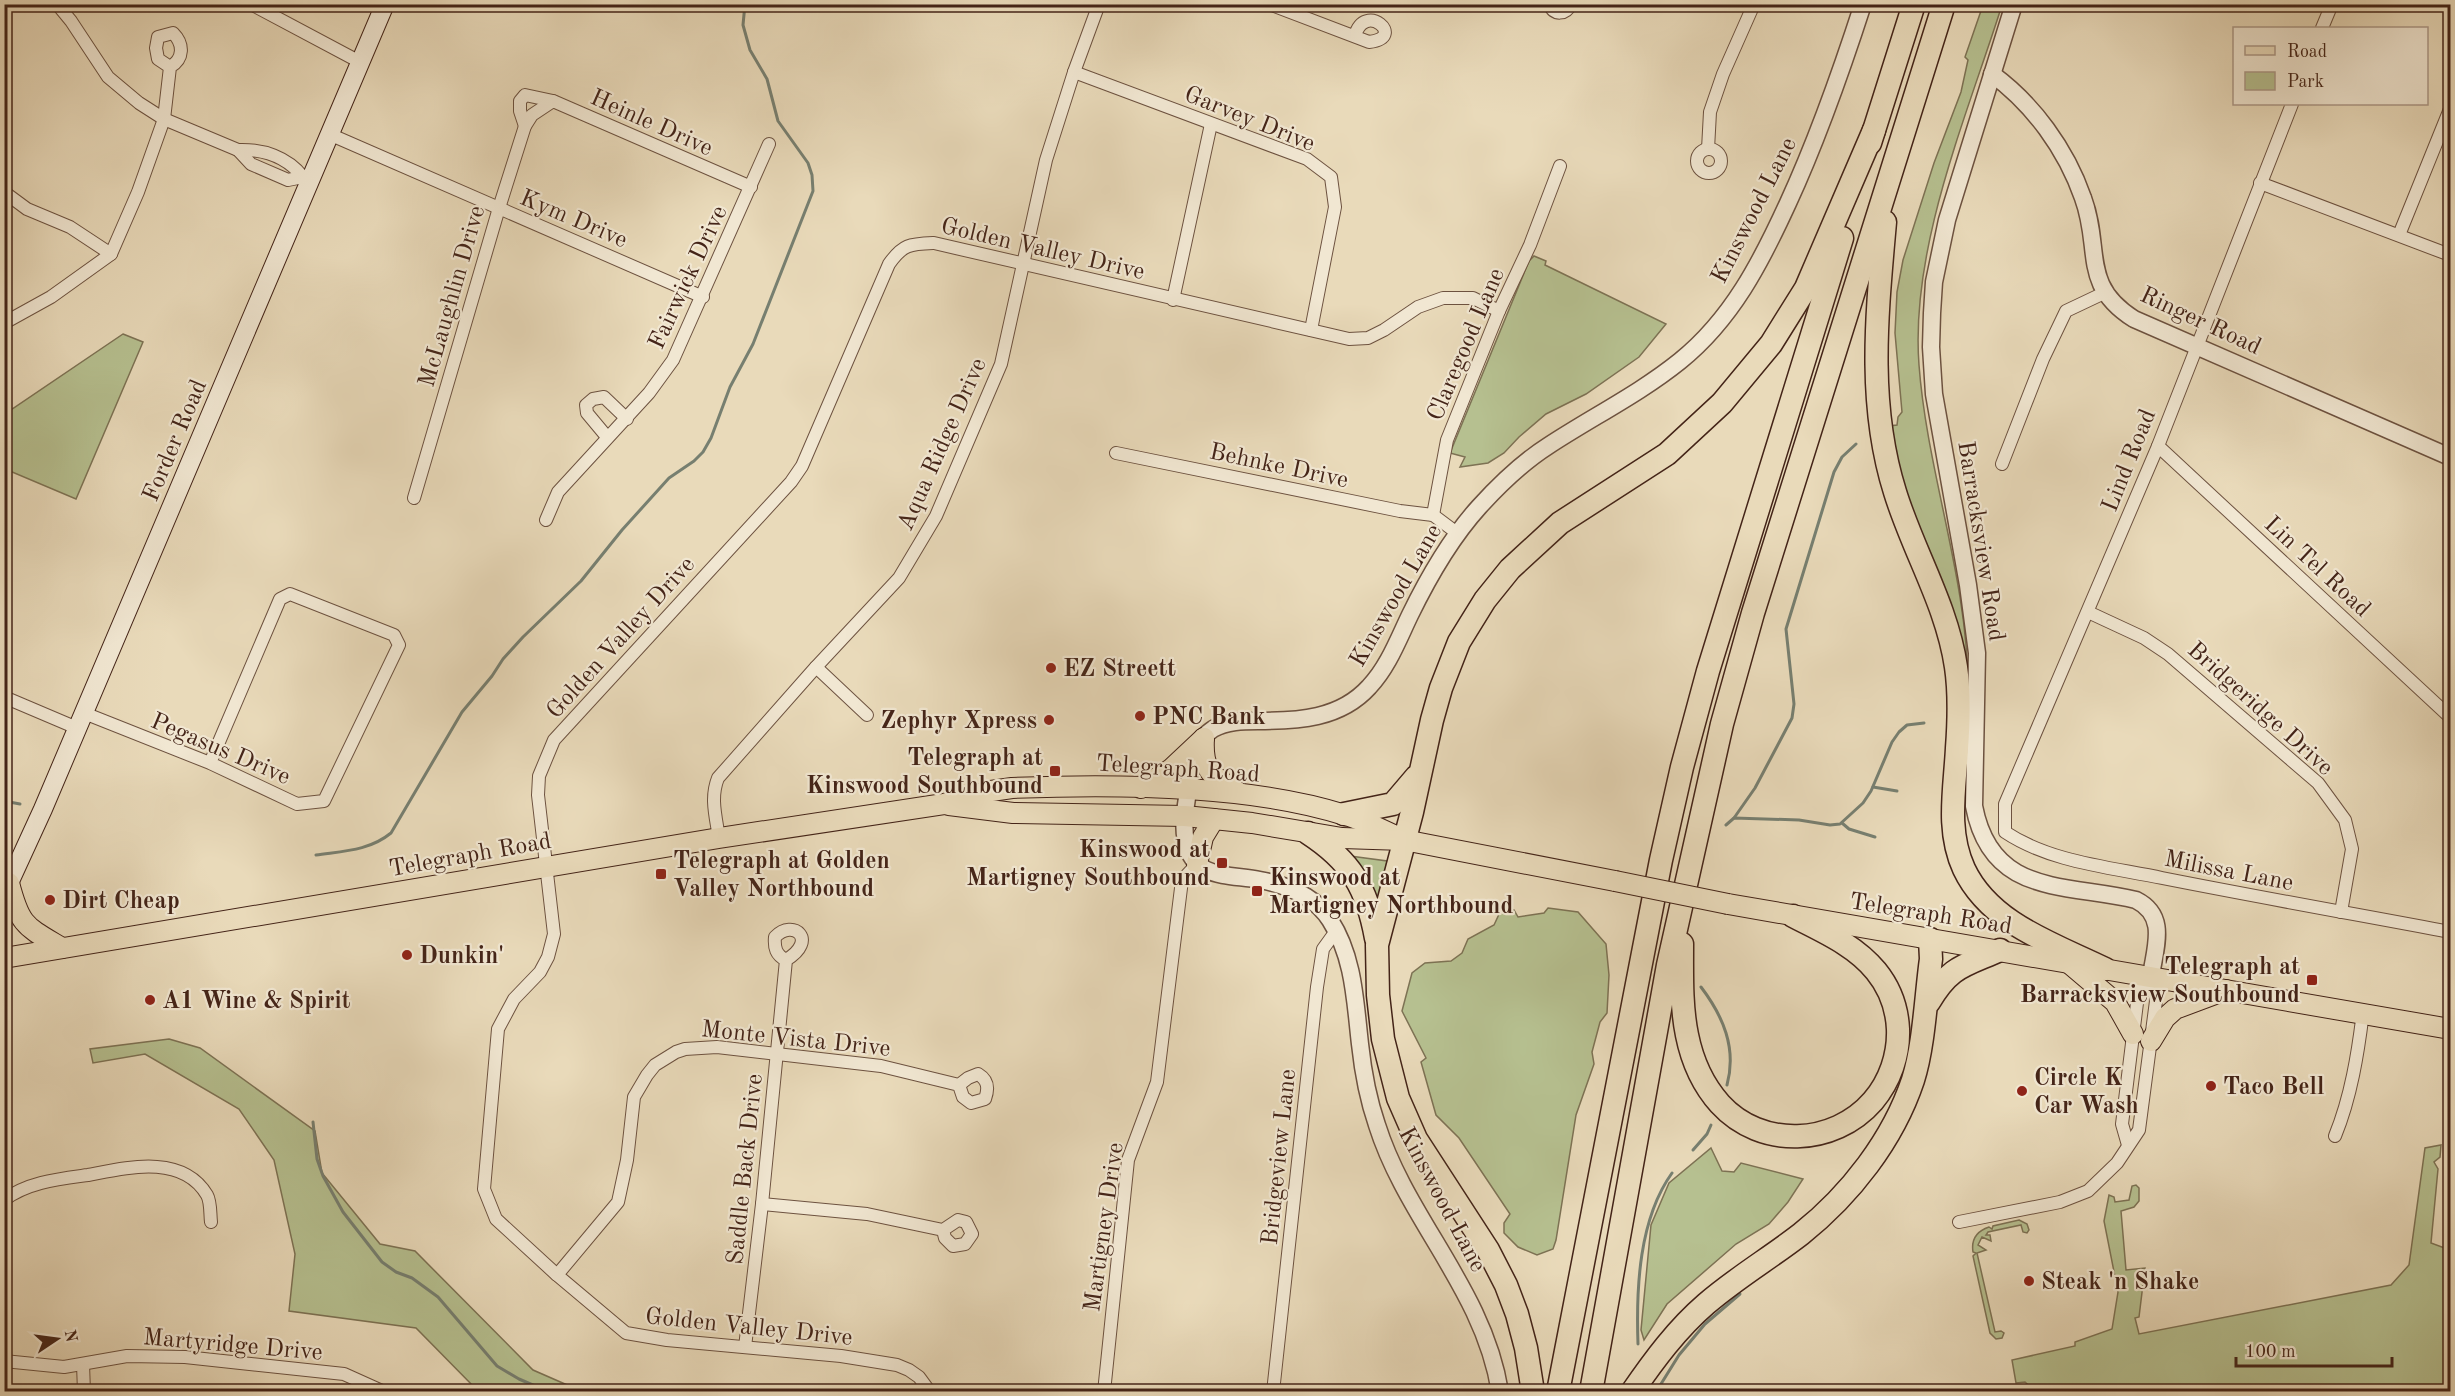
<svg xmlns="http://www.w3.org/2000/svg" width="2455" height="1396" font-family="'Old Standard TT',serif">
<rect width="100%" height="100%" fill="#e9daba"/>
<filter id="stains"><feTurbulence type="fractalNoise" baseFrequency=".00333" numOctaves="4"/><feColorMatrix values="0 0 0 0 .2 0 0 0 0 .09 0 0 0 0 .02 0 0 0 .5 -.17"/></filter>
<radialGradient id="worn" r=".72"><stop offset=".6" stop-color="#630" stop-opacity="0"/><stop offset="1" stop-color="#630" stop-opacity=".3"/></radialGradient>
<!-- green -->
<g fill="#b6c090" stroke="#7d7254" stroke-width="1.5">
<path d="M1983,5H2002C1967,116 1910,247 1919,365C1927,473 1968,579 1968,688L1908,502L1889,426L1897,425L1898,417L1902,412L1895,333L1897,292L1903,260L1934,163L1961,92L1968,60L1965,57Z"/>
<path d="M1534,256L1546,261L1545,265L1666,324L1639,357L1586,394L1546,414L1519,437L1504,453L1488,463L1460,467L1465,457L1450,453L1529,261Z"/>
<path d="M123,334L143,342L76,499L5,469V414Z"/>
<path d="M1350,856L1387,861L1379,905Z"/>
<path d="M1548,908L1578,912L1606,944L1609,975L1607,1013L1600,1022L1592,1052L1594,1064L1576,1115L1556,1240L1553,1249L1537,1255L1518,1247L1504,1233V1223L1510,1214L1459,1138L1436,1115L1421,1062L1426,1058L1402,1011L1412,973L1425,963L1451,961L1462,953L1468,939L1494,925L1501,910H1514L1518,917L1544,913Z"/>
<path d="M169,1039L200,1048L315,1131L322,1173L380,1244L415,1251L533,1370L581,1391H478L416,1328L289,1311L295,1254L274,1160L239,1109L145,1054L93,1063L90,1049Z"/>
<path d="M2441,1145L2440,1157L2434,1162L2438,1169L2431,1243L2450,1250V1391L2036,1392L2025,1382L2016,1383L2012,1360L2075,1346V1342L2112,1329L2118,1292L2104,1221L2109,1195L2114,1197L2115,1202L2129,1200L2132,1186L2136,1185L2139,1188V1201L2134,1207L2121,1211L2126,1270L2145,1268L2139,1317L2135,1318L2139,1334L2391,1285L2409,1265L2425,1148Z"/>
<path d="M1711,1148L1722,1171L1734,1172L1741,1163L1803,1179L1788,1202L1769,1224L1736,1244L1667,1304L1644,1340L1641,1330L1651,1225L1669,1183Z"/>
<path d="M2019,1220L2027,1224L2029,1230L2027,1233L2023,1232L2021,1225L1988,1232L1986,1235H1990L1991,1241L1982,1237L1978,1245L1986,1250L1977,1253L1995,1332L2001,1331L2004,1333L2002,1338L1996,1339L1990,1333L1973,1256L1976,1253L1973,1252C1971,1239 1977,1231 1989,1227L1992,1229L1993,1226Z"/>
</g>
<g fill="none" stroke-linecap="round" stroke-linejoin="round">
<!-- stream -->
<g stroke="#777f70" stroke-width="3">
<path d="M1873,787L1897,791"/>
<path d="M4,801L20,804"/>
<path d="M1734,818L1755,788L1792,718L1794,704L1786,629L1834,472L1842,457L1856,444"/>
<path d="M1842,823L1849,829L1875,837"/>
<path d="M1726,825L1734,818L1799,820L1830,825L1840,824L1863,803L1871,791L1892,742L1899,732L1907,725L1924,723"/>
<path d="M316,855C343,851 369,851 391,833L462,712L492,676L503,659L523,637L581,581L622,530L669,478L694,461L703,452L711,438L730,387L753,344L813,191L812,175L808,163L778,121L767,79L750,50L743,25L745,4"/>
<path d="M1701,987C1723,1016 1737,1048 1727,1085"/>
<path d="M313,1122L317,1159L323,1176L343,1212L382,1262L396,1272L412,1278L438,1297L497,1366L519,1379L549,1392"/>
<path d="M1693,1150L1707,1134L1711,1125"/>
<path d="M1638,1344C1636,1288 1639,1219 1672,1173"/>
<path d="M1656,1392L1679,1355L1705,1324L1740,1294"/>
</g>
<!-- minor casing -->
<g stroke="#6d5240" stroke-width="14">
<g id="minor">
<path d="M57,4L71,21L108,77L139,103L164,119L238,150L251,164L288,180L303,177L311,179"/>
<path d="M251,4L360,62"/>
<path d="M1269,4L1369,42C1408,38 1364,0 1355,36"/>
<path d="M1549,4C1554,16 1566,15 1571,4"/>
<path d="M2322,28L2332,4"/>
<path d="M1074,72L1307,159L1331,177L1335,207L1311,330"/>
<path d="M2292,104L2158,446L2005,804V832C2050,862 2109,867 2162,878C2258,897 2354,914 2450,932"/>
<path d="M525,126L520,111V101L525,95L553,101"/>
<path d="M329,134L703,297"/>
<path d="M1708,149L1710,112L1723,74L1754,4"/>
<circle cx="1709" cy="161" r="12"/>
<path d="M238,150C263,149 287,157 303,177"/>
<path d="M2260,183L2450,255"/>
<path d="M4,192L27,209L70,227L111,254"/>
<path d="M2399,235L2450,109"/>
<path d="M1173,300L1211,124"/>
<path d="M4,323L51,297L111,254L138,192L164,119L170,67C184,59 184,44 173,33L158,37L156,48L158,59L170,67"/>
<path d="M607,437L587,413L586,405L593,399L604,397L627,419"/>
<path d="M2158,446L2450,717"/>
<path d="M1116,453L1400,511L1433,515L1457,533"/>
<path d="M2002,464L2043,359L2066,311L2104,293"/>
<path d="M414,498L499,208L525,126L532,115L553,101L751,187"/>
<path d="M1433,515L1447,440L1499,311L1530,245L1560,166"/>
<path d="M546,520L558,492L649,393L673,360L769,144"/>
<path d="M2088,612L2144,638L2168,654L2318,783L2345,820L2352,849L2341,912"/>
<path d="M816,667L867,715"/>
<path d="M4,697L77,728"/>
<path d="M84,713L210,763L297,804L324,801L399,645L394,635L290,594L280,599L210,763"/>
<path d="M719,838C716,817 710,798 718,778L816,667L899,578L936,516L1001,364L1046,160L1074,72L1099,4"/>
<path d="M2335,1136C2351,1097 2358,1053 2363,1012"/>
<path d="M2128,1145L2122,1124L2137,1003L2141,989L2151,976"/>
<path d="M4,1200C28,1182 59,1179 88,1175C125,1168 182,1153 207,1195C211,1202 210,1214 211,1222"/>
<path d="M762,1204L867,1214L943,1230L958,1220L966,1222L972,1234L965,1244L953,1246L945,1238L943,1230"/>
<path d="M1959,1222L2060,1202L2088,1191L2117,1163L2139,1130L2156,1001L2151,976"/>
<path d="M557,1275L618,1202L627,1160L634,1097L647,1075L655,1065L676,1052L685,1049L717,1047L881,1066L959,1085L968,1078L978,1074C988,1080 989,1088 985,1099L971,1103L963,1097L959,1085"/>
<path d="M745,1347L762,1204L786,960C819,940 793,918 775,937C774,948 776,955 786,960"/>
<path d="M4,1361L64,1367L127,1356L185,1357L344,1374L384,1392"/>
<path d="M83,1364L84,1392"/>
<path d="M930,1392L919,1377L909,1370L897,1365L841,1356L667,1340L626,1333L557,1275L496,1219L484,1189L498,1029L514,999L540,972L548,957L554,934L538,795L539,776L554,740L791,482L802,466L889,264C903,244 910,244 934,243L1349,339L1368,338L1384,330L1418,307L1443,298H1473L1499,311"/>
<path d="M1104,1392L1128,1160L1157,1082L1182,880L1197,864"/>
<path d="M1273,1392L1317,987L1323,949L1336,931"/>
</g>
</g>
<!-- tertiary casing -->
<g stroke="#6d5240" stroke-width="19">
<g id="tertiary">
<path d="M2014,4L1947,220L1934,282L1932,313L1931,347L1934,394L1968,585L1977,653L1974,806C1991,897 2066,883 2136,900C2168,916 2155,947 2151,976"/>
<path d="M1992,74C2033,104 2066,149 2083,198C2102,249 2080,285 2134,319L2450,457"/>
<path d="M1500,1392C1484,1290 1407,1220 1377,1125C1368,1099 1363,1072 1360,1044C1355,1001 1354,957 1330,920C1315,896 1287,885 1260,880C1230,874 1193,880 1186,841C1182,824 1186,804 1189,786C1191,766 1195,740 1213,729C1226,721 1244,721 1258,721C1298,721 1340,719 1369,687C1388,667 1398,640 1410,615C1429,576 1450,539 1479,507C1499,485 1523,462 1548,446C1592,417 1639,394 1680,361C1732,319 1761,262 1788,203C1818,138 1841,72 1863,4"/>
</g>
</g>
<!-- secondary casing -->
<g stroke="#442418" stroke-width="20">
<path id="secondary" d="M4,894L43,809L385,4"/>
</g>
<!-- primary casing -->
<g stroke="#442418" stroke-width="22">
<g id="primary">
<path d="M1204,738C1202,771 1211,776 1238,792"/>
<path d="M1141,788L1171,769L1204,738"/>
<path d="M949,805L1013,813L1185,816L1252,823L1342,838L1404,840L1615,881"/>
<path d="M1197,864L1203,837L1214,819"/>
<path d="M9,883C20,926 25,926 62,948"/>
<path d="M1728,904L2450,1029"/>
<path d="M4,958L719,838L944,804L991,791L1012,788C1113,784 1249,784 1345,815C1366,821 1385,831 1404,840"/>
<path d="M2069,963L2115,1002L2133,1034"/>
<path d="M2151,1041L2165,1018L2175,1009L2226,990"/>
</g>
</g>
<!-- motorway casing -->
<g stroke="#442418" stroke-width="25">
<g id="motorway">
<path d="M1870,143L1914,4"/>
<path d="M1885,222C1877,313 1867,403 1895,492C1913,551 1947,605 1956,667C1960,694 1959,721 1957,748C1955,789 1946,830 1964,869C1990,924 2054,944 2105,969"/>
<path d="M1344,814L1393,804L1416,777"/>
<path d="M1308,833C1351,861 1367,888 1376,938"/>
<path d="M1682,944C1682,974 1681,1006 1687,1035C1692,1060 1703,1085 1720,1104C1761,1149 1834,1146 1873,1101C1890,1081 1899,1055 1898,1029C1897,1008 1889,987 1876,971C1855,945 1822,931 1793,916"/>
<path d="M1929,1002C1950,966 1964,966 2000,950"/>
<path d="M1533,1392L1526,1348L1517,1314L1506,1285L1488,1250L1416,1139L1398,1098L1383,1039L1378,995L1377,945L1412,812L1432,720L1441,688L1459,642L1485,600L1510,569L1560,523L1667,454L1722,403L1771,344L1806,288L1874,130"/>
<path d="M1558,1392L1661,860L1682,767L1708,671L1842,238"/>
<path d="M1591,1392L1668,965L1722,724L1753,613L1944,4"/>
<path d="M1632,1392C1654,1360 1677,1329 1706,1304C1736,1278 1770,1258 1801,1234C1850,1195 1893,1140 1913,1080C1924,1046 1926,995 1931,959L1930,939"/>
</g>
</g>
<!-- minor -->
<use href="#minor" stroke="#f1e7d2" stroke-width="12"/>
<!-- tertiary -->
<use href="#tertiary" stroke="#f1e7d2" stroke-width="16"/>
<!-- secondary -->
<use href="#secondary" stroke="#f1e7d2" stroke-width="18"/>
<!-- primary -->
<use href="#primary" stroke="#e9daba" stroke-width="20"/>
<!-- motorway -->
<use href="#motorway" stroke="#e9daba" stroke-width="22"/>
<!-- primary-bridge casing -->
<g stroke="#442418" stroke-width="22" stroke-linecap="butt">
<path id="primary-bridge" d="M1615,881L1728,904"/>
</g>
<!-- primary-bridge -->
<use href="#primary-bridge" stroke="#e9daba" stroke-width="20"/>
</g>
<!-- markers -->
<g fill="#8f2418" stroke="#f1e7d2" stroke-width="2">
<circle cx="1051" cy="668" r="6"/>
<circle cx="1140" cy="716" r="6"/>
<circle cx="1049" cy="720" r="6"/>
<rect x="1049" y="765" width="12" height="12" rx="3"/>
<rect x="1216" y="857" width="12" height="12" rx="3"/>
<rect x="655" y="868" width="12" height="12" rx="3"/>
<rect x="1251" y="885" width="12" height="12" rx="3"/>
<circle cx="50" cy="900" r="6"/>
<circle cx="407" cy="955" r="6"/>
<rect x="2306" y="974" width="12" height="12" rx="3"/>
<circle cx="150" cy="1000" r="6"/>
<circle cx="2211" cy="1086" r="6"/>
<circle cx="2022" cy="1091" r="6"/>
<circle cx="2029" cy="1281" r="6"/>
</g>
<g text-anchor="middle" stroke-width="4.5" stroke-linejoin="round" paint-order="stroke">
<!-- street labels -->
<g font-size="24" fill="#442418" stroke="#f1e7d2">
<text transform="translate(1250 118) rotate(22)" y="8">Garvey Drive</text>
<text transform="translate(652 122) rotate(24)" y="8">Heinle Drive</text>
<text transform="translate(1753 210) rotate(-63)" y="8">Kinswood Lane</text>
<text transform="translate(574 218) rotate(23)" y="8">Kym Drive</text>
<text transform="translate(1043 248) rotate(13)" y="8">Golden Valley Drive</text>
<text transform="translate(687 277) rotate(-65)" y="8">Fairwick Drive</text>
<text transform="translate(451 296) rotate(-74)" y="8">McLaughlin Drive</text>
<text transform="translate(2201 320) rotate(25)" y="8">Ringer Road</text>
<text transform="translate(1465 344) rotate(-67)" y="8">Claregood Lane</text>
<text transform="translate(174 440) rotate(-67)" y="8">Forder Road</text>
<text transform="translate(941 444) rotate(-66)" y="8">Aqua Ridge Drive</text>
<text transform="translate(2128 460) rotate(-68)" y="8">Lind Road</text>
<text transform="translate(1279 465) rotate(12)" y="8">Behnke Drive</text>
<text transform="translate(1982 541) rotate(81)" y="8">Barracksview Road</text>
<text transform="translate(2318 566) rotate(43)" y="8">Lin Tel Road</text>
<text transform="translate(1395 595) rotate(-60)" y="8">Kinswood Lane</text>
<text transform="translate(620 637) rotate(-48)" y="8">Golden Valley Drive</text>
<text transform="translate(2261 708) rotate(42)" y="8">Bridgeridge Drive</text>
<text transform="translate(221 748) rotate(23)" y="8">Pegasus Drive</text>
<text transform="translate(1178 768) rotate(4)" y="8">Telegraph Road</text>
<text transform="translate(470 854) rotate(-10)" y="8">Telegraph Road</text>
<text transform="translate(2229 870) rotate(11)" y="8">Milissa Lane</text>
<text transform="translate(1931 913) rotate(9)" y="8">Telegraph Road</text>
<text transform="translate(796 1038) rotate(6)" y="8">Monte Vista Drive</text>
<text transform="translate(1278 1157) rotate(-84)" y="8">Bridgeview Lane</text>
<text transform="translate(744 1169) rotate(-84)" y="8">Saddle Back Drive</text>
<text transform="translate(1443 1199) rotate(62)" y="8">Kinswood Lane</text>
<text transform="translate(1103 1227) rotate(-82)" y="8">Martigney Drive</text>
<text transform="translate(749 1326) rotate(6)" y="8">Golden Valley Drive</text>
<text transform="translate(233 1344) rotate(5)" y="8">Martyridge Drive</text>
</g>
<!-- poi labels -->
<g font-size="24" font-weight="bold" fill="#442418" stroke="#f1e7d2" text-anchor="start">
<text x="1063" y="676">EZ Streett</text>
<text x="1152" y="724">PNC Bank</text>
<text x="1037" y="728" text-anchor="end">Zephyr Xpress</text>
<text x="1043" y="765" text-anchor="end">Telegraph at<tspan x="1043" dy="28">Kinswood Southbound</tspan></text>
<text x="1210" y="857" text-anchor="end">Kinswood at<tspan x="1210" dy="28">Martigney Southbound</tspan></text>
<text x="673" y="868">Telegraph at Golden<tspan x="673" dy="28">Valley Northbound</tspan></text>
<text x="1269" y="885">Kinswood at<tspan x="1269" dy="28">Martigney Northbound</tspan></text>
<text x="62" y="908">Dirt Cheap</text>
<text x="419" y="963">Dunkin'</text>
<text x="2300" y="974" text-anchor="end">Telegraph at<tspan x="2300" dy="28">Barracksview Southbound</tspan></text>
<text x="162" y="1008">A1 Wine &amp; Spirit</text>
<text x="2034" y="1085">Circle K<tspan x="2034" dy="28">Car Wash</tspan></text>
<text x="2223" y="1094">Taco Bell</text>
<text x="2041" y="1289">Steak 'n Shake</text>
</g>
</g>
<!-- margin -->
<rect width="2455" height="1396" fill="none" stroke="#e9daba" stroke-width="24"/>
<rect x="6" y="6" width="2443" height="1384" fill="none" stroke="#442418" stroke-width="3"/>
<rect x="12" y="12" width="2431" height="1372" fill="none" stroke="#442418" stroke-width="1.5"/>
<!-- legend -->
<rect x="2233" y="27" width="195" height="78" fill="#f1e7d2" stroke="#ac9988" stroke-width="1.5"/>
<rect x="2245" y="46" width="30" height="9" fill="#e9daba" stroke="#ac9988" stroke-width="1.5"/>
<text x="2287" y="57" font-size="18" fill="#442418">Road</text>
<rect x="2245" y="72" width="30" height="18" fill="#b6c090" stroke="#ac9988" stroke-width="1.5"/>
<text x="2287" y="87" font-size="18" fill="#442418">Park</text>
<!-- north arrow -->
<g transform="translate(57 1339) rotate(77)" stroke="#f1e7d2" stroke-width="4.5" paint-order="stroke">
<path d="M0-4.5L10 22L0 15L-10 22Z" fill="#442418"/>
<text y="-9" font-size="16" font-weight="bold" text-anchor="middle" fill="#442418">N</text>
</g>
<!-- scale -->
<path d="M2236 1357v9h156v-9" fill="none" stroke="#442418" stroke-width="3"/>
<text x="2245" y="1357" font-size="18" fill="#442418" stroke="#f1e7d2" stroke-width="4.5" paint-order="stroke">100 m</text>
<rect width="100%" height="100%" filter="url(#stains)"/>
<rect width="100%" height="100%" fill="url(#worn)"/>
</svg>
